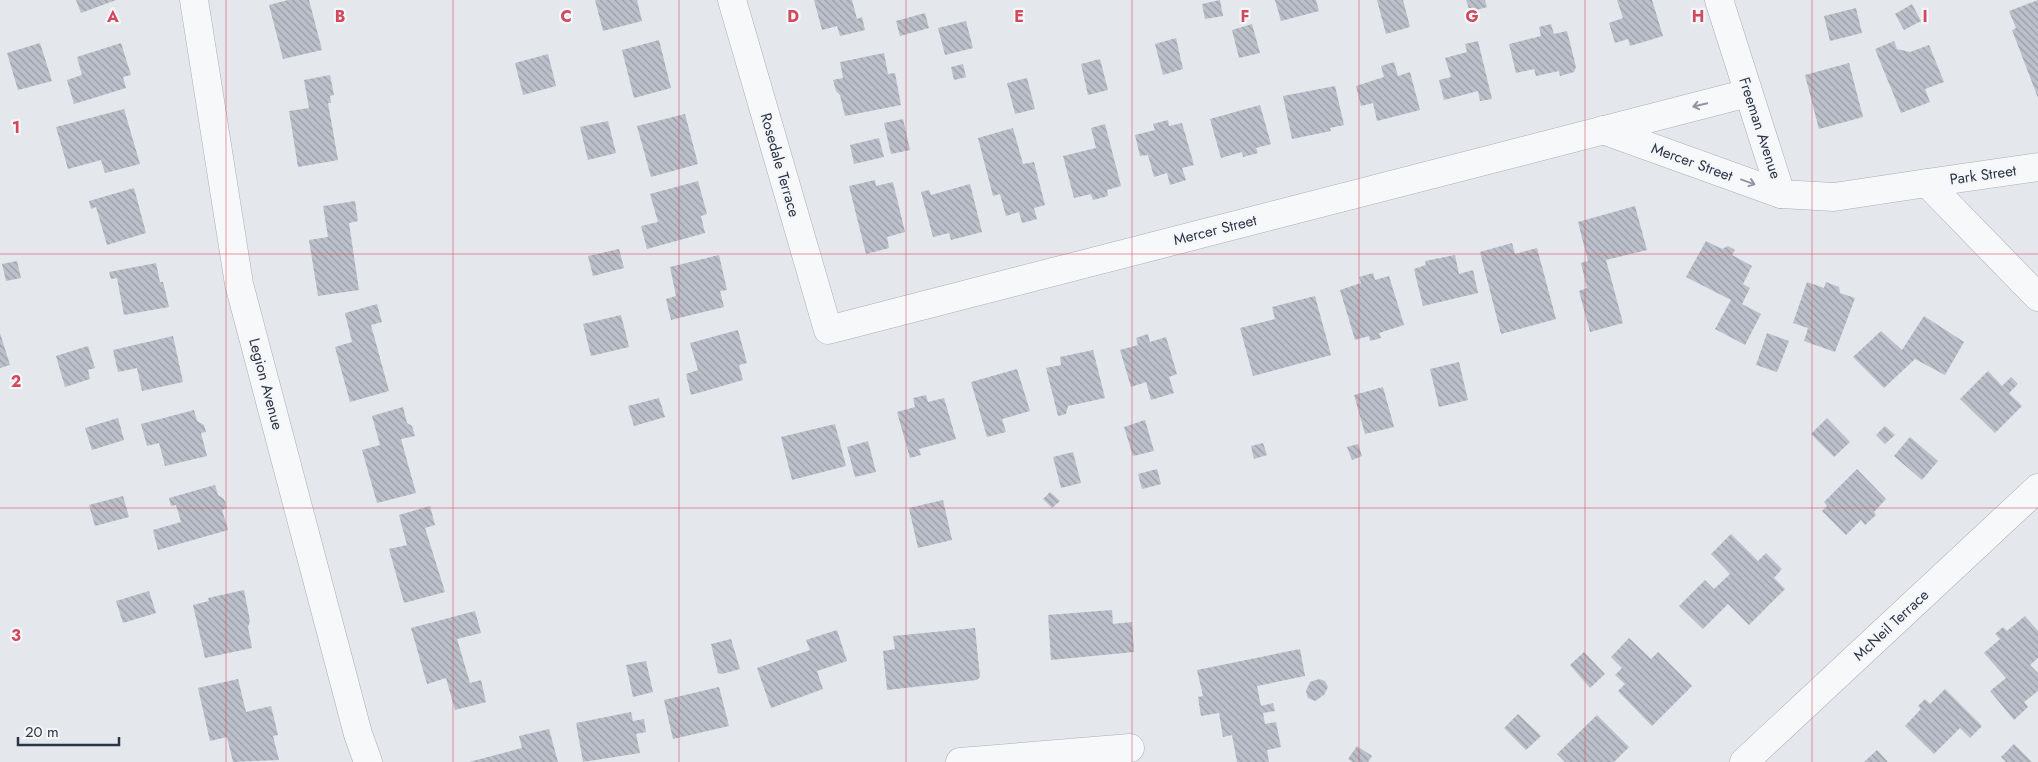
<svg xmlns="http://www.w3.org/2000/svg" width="2038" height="762" font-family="Jost,sans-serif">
<defs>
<pattern id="building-back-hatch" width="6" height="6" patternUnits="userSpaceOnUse" patternTransform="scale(1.25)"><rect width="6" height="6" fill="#bbc0ca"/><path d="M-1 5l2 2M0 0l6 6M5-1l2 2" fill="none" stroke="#989da6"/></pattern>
</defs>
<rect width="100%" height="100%" fill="#e4e7ec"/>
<!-- building -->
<g fill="url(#building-back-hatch)">
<path d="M76,0H116L81,13Z"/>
<path d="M288,0H309L322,50L283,59L269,5Z"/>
<path d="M595,0H637L642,21L603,31Z"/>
<path d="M814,0H852L857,19L862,17L865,30L840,36L837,26L822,30Z"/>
<path d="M1220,0L1223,16L1205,19L1202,4Z"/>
<path d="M1275,0H1316L1319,11L1281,21Z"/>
<path d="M1377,0H1403L1410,27L1386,34Z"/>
<path d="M1466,0H1485L1487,7L1470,12Z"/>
<path d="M1617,0H1652L1663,36L1630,46L1628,39L1615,43L1609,23L1623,18Z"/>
<path d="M2038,0V98L2012,30L2016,28L2009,11Z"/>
<path d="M1912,4L1921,21L1904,30L1895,14Z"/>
<path d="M1856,8L1862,33L1830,41L1824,16Z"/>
<path d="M925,13L929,28L900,36L896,21Z"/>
<path d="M966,21L973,48L945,55L938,28Z"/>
<path d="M1252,24L1260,53L1239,58L1232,30Z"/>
<path d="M1551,24L1554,34L1567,31L1576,67L1574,72L1560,76L1559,71L1536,76L1534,69L1516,73L1509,44L1541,36L1539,27Z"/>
<path d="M1176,38L1183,69L1163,75L1155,44Z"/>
<path d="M659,40L671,88L634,98L622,50Z"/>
<path d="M1478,41L1492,99L1480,101L1478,91L1444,100L1439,80L1451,77L1445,58L1467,52L1465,44Z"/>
<path d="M1894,41L1897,49L1910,52L1929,45L1944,82L1925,89L1930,102L1901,113L1875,49Z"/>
<path d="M40,43L52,81L18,90L7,53Z"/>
<path d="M121,43L131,75L123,77L126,88L74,104L67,80L82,75L77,57Z"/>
<path d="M884,53L888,74L895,73L901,105L845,116L840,95L836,91L833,80L843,78L840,62Z"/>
<path d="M548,54L556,86L523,95L515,63Z"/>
<path d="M1100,59L1108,90L1088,95L1081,64Z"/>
<path d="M1394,62L1398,76L1410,72L1420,110L1377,121L1373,103L1361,106L1356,86L1384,77L1381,66Z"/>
<path d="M1849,63L1863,117L1819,129L1805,75Z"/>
<path d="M963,64L966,77L954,80L951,67Z"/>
<path d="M330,75L334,95L330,96L331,103H328L338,160L298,167L289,111L309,108L304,80Z"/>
<path d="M1027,78L1035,109L1015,114L1007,83Z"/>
<path d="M1335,86L1344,125L1330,128L1331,131L1292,139L1283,96Z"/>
<path d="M1260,105L1271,144L1256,148L1258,153L1243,157L1242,152L1221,158L1210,119Z"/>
<path d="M124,109L140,164L105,173L101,160L68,169L56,127Z"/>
<path d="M685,114L698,164L651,177L637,126Z"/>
<path d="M903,119L910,150L891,154L884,123Z"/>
<path d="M1168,120L1169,126L1182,123L1194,165L1182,168L1186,180L1170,185L1167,173L1154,177L1148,155L1140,156L1135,135L1155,130L1153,124Z"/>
<path d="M608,121L616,153L588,160L580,127Z"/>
<path d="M1105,124L1121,186L1107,190L1108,196L1093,200L1091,194L1074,198L1063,156L1096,148L1091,128Z"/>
<path d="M1013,128L1023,164L1034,162L1045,205L1034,208L1037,219L1022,223L1019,212L1006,216L1000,194L993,196L978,138Z"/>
<path d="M879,138L884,157L854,164L850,145Z"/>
<path d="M875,180L876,186L893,182L905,232L887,237L889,248L866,254L849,186Z"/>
<path d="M698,181L707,214L701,216L705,233L647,249L641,226L658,222L650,194Z"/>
<path d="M970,184L982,232L951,240L949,233L933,237L921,192L929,190L931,195Z"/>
<path d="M134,188L146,233L107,245L96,207L91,209L89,201Z"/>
<path d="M355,201L358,221L349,223L359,290L318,296L309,240L328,237L323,206Z"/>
<path d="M1635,206L1647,250L1606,260L1623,323L1590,332L1579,291L1587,288L1581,263L1588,261L1578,222Z"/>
<path d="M1706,241L1722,249L1728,246L1735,250L1732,255L1752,266L1743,284L1750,288L1742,304L1761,314L1745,345L1715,329L1731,300L1686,277Z"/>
<path d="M1512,243L1515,254L1537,248L1556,319L1501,334L1480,252Z"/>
<path d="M619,249L624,268L593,276L588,256Z"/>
<path d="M719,255L727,290L720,291L724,307L671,320L666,299L676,296L670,267Z"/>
<path d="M1455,255L1459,274L1473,270L1478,293L1423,306L1414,269L1426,265L1425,261Z"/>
<path d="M17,261L21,278L6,281L2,264Z"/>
<path d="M156,263L160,282H163L169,307L124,315L117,278L111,279L109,272Z"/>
<path d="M1373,273L1375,280L1389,276L1404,325L1379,333L1381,338L1370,341L1369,336L1355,340L1340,290L1361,283L1359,277Z"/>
<path d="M1807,282L1824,288L1826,282L1839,287L1840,293L1855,298L1835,352L1804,341L1808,328L1793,323Z"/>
<path d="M1315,296L1331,355L1253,376L1240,328L1275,319L1272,307Z"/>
<path d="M377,304L382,322L371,325L389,391L350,402L335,347L352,342L345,313Z"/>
<path d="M621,315L629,347L591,356L583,324Z"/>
<path d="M1924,316L1964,342L1945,375L1915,359L1884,388L1853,357L1881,331L1902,350Z"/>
<path d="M738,330L747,363L739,365L743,380L691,395L686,374L698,370L690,343Z"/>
<path d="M0,333L10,365L0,368Z"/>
<path d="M1767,333L1789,341L1777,372L1756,365Z"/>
<path d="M1148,334L1150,342L1166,337L1177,374L1169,377L1174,393L1151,400L1146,382L1131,387L1120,350L1138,345L1136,338Z"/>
<path d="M173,336L183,382L142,391L137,368L118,372L113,350Z"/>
<path d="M88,346L95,368L88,370L90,379L65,387L56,356Z"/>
<path d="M1093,350L1105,398L1068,406L1066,414L1058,416L1046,368L1061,365L1060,357Z"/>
<path d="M1459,362L1468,400L1439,407L1430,369Z"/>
<path d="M1017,369L1030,411L1002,419L1006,432L987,437L971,382Z"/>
<path d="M1988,371L2002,386L2011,377L2018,384L2009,393L2022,406L1995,433L1960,399Z"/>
<path d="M1383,387L1394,427L1365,434L1354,395Z"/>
<path d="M926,395L928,402L944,398L956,439L919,449L921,455L910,458L897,412L915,407L913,398Z"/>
<path d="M659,398L665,417L634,426L628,406Z"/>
<path d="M403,407L407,423L412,426L415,436L401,439L416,493L377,503L362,450L380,445L372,416Z"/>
<path d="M194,410L197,421L204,425L206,432L201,433L207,456L165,466L159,443L147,446L141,424Z"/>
<path d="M118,418L124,440L92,450L85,428Z"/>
<path d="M1827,418L1850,442L1834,457L1811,434Z"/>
<path d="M1145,420L1154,451L1133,456L1124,427Z"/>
<path d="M835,424L846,466L792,480L781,437Z"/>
<path d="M1885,426L1895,435L1885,444L1876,435Z"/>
<path d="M1910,437L1938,461L1922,480L1894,456Z"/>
<path d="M868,441L876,472L855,477L847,447Z"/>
<path d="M1263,443L1267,455L1254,459L1251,446Z"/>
<path d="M1358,444L1362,456L1352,460L1347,447Z"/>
<path d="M1073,452L1081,483L1061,488L1053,457Z"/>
<path d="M1157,469L1161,484L1142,489L1138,474Z"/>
<path d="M1857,469L1886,499L1874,512L1876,515L1865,525L1861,520L1846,535L1822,511L1827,506L1824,502Z"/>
<path d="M215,485L218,495L224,499L227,508L222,510L228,530L158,550L153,530L181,522L176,505L171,506L169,498Z"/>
<path d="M1050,492L1060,501L1052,508L1043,499Z"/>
<path d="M123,496L129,517L95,526L89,505Z"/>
<path d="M943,500L952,540L918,548L909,508Z"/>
<path d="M430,506L435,525L425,528L445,592L404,603L389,549L407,545L399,515Z"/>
<path d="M1731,534L1758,561L1766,553L1782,569L1774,578L1785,589L1749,625L1728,604L1703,629L1679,606L1705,580L1714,589L1730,574L1711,554Z"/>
<path d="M244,590L250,621L248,627L252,648L205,658L193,605L209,601L208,598Z"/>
<path d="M149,591L156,613L123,623L116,601Z"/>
<path d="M1112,610L1113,624L1132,622L1134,652L1051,660L1048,615Z"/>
<path d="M475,611L481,633L457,639L470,683L481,680L486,702L455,710L446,678L427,684L411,628Z"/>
<path d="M2025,616L2038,631V658L2030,665L2038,673V691L2024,702L2028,707L2014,720L1990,691L2006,678L1984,653L2000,639L1995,634L2003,627L2007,631Z"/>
<path d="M975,628L980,677L977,680L887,690L883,651L895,649L893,636Z"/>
<path d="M837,630L847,661L817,671L823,689L771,708L757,668L810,650L806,640Z"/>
<path d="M1629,638L1651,659L1658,652L1692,686L1652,726L1618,691L1625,684L1615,675L1622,668L1611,657Z"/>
<path d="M731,639L740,669L722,674L718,673L711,644Z"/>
<path d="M1300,649L1305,676L1257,686L1261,706L1273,703L1275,711L1263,713L1265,724L1276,722L1281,747L1267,750L1269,762H1237L1232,735L1223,737L1219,713L1201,716L1198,697L1203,696L1197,670Z"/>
<path d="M1584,652L1605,674L1590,688L1570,665Z"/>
<path d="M646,661L653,692L633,697L626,665Z"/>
<path d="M238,679L246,712L271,706L278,735L273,736L279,760L233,762L227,737L210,741L198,688Z"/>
<path d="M1319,679L1325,681L1328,687L1324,695L1315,701L1308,698L1306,691L1310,682Z"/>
<path d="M719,687L729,726L673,739L664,700Z"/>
<path d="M1945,689L1982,726L1970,738L1960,728L1934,754L1905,726L1921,709L1918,706L1925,699L1930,704Z"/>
<path d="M631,712L633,721L644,719L646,732L636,734L640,753L583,762L576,723Z"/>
<path d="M1518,714L1541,736L1526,750L1504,728Z"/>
<path d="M1597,715L1629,747L1614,762H1565L1557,754Z"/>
<path d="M549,729L558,762H469L522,748L519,736Z"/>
<path d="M2014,744L2032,762H2006L2001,757Z"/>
<path d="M1357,746L1372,756L1368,762H1353L1348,759Z"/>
<path d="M1877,750L1888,762H1864Z"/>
</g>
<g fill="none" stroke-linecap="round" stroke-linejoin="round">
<!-- minor casing -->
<g stroke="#a9aeb7" stroke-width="29">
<g id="minor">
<path d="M194,0L239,284L358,734L368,762"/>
<path d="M732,0L828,330L1748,93"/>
<path d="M1719,0L1781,194L1834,197L1927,183L2038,297"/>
<path d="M1603,130L1781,194"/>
<path d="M1927,183L2038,167"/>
<path d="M960,762L1130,748"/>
<path d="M1744,762L2038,488"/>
</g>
</g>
<!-- minor -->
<use href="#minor" stroke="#f7f8fa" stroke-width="28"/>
</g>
<!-- one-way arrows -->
<defs><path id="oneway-shaft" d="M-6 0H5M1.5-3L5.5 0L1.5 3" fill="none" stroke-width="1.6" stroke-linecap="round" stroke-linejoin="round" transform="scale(1.25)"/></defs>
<g stroke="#9196a0">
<use href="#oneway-shaft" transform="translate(1700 105) rotate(166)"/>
<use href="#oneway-shaft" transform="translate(1748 182) rotate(20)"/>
</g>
<!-- grid -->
<path fill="none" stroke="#d1495b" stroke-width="1" stroke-opacity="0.55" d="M226,0V762M453,0V762M679,0V762M906,0V762M1132,0V762M1359,0V762M1585,0V762M1812,0V762M0,254H2038M0,508H2038"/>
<g text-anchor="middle" stroke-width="4.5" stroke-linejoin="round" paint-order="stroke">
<!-- street labels -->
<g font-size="15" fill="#2b3445" stroke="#f4f6f9">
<text transform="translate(1760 128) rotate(72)" y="5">Freeman Avenue</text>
<text transform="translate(1692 162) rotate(20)" y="5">Mercer Street</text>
<text transform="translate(780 165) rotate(74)" y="5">Rosedale Terrace</text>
<text transform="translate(1983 175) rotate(-8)" y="5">Park Street</text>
<text transform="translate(1215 230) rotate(-14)" y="5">Mercer Street</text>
<text transform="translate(266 384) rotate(75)" y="5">Legion Avenue</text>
<text transform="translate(1891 625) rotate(-43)" y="5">McNeil Terrace</text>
</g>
</g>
<g font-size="16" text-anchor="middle" font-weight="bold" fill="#d1495b" stroke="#f4f6f9" stroke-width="4.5" stroke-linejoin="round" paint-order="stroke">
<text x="113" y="22">A</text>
<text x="340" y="22">B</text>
<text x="566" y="22">C</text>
<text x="793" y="22">D</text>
<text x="1019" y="22">E</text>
<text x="1245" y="22">F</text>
<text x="1472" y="22">G</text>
<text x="1698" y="22">H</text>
<text x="1925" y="22">I</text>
<text x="16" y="133">1</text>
<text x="16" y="387">2</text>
<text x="16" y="641">3</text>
</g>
<!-- scale -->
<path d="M18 737v8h101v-8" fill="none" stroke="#2b3445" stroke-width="2.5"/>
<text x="25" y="737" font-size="15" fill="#2b3445" stroke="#f4f6f9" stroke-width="4" paint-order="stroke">20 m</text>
</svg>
